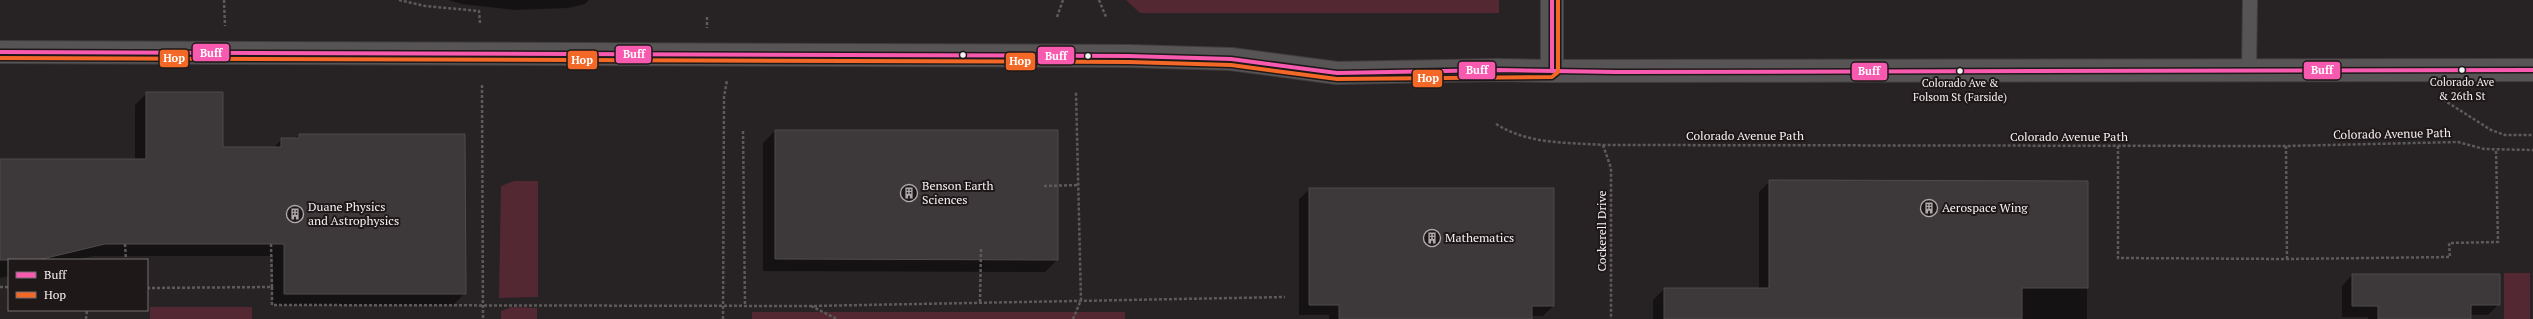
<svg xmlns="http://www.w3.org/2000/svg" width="2533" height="319" font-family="'PT Serif',serif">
<rect width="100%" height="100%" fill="#272324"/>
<!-- green -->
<g fill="#532833">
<path d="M1126,0H1499V13H1140Z"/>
<path d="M514,181H538V297L499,298L501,186Z"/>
<rect x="2504" y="273" width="26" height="46"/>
<rect x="150" y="307" width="102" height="12"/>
<path d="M512,307L537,308V319H501V311Z"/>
<rect x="752" y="312" width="373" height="7"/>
</g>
<!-- shadow -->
<g fill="#0007">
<path d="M448,0H589L585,4L568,8L514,10L462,4Z"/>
<path d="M147,93L222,148H273L282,139H295L299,135L465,293L453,305H273V256H93L75,260H9V276L0,278V160H135V105Z"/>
<path d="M775,131H1057V260L1045,272L763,271V143Z"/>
<path d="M1770,181L2087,182V319H1653V300L1664,289H1759V192Z"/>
<path d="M1310,189L1553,306L1543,316H1531V319H1329V315H1299V199Z"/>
<path d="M2352,275L2499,304L2488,315H2470V319H2368V317H2342V286Z"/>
</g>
<!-- building -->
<g fill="#3d393a" stroke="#4f4b4c">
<path d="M146,92H223V147H281V138H299V134H465L466,294H284V244H105L38,260H0V159H146Z"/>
<path d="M775,130H1058V260L775,259Z"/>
<path d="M1769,180L2088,181V288H2022V319H1664V288H1769Z"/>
<path d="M1309,188H1554V306H1532V319H1339V305H1309Z"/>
<path d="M2352,274H2500V305H2471V319H2378V306H2352Z"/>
</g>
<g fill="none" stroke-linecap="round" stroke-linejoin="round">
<!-- service casing -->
<g stroke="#423e3f" stroke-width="16">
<path id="service" d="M2249,70L2250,0"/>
</g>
<!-- tertiary casing -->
<g stroke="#423e3f" stroke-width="24">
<path id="tertiary" d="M0,52L1129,56L1231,59L1337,73L1498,70L1552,71"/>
</g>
<!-- secondary casing -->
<g stroke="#423e3f" stroke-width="24">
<path id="secondary" d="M1552,0V71L2533,70"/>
</g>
<!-- path -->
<g stroke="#5d5a5b" stroke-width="2.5" stroke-dasharray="3 2" stroke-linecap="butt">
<path d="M224,0L225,26"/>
<path d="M399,0L425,6L479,11L480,23"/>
<path d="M1099,0L1106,17"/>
<path d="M707,17V28"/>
<path d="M1057,17L1063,0"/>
<path d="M482,85L483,319"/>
<path d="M2439,97L2491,130L2505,135H2533"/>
<path d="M1496,124C1530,145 1565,142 1603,145L2286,146L2458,142L2484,149L2533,150"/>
<path d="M743,131L745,306"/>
<path d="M1603,145L1611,168V319"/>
<path d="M2118,146V258L2287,259L2450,257L2449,243L2498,242L2496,150"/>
<path d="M2286,146L2287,259"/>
<path d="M1044,186L1079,185"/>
<path d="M125,244L126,260"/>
<path d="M271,244L272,287"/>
<path d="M0,287H9"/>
<path d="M147,288L272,287V305L811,306L1285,297"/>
<path d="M980,302L981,248"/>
<path d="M811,306L837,319"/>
<path d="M86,319L87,310"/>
<path d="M723,319L724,97L727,80"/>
<path d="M1073,319L1081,300L1076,92"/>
</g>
<!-- service -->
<use href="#service" stroke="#575455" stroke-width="14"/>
<!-- tertiary -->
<use href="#tertiary" stroke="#575455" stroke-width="22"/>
<!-- secondary -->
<use href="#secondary" stroke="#575455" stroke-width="22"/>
<!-- bus-1 casing -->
<g stroke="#1e1819" stroke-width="7">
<g id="bus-1">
<path d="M1552,0V71"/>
<path d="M0,52L1129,56L1231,59L1337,73L1498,70L1616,72L2533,70"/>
</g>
</g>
<!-- bus-2 casing -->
<g stroke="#1e1819" stroke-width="7">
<path id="bus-2" d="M0,58L1129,62L1231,65L1337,79L1552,77L1558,72V0"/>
</g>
<!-- bus-1 -->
<use href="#bus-1" stroke="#f75aaf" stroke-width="4"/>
<!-- bus-2 -->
<use href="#bus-2" stroke="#f36827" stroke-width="4"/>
</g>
<!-- icons -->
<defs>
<g id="building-ring" transform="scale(0.9)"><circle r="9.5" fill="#1e1819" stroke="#aeaaab" stroke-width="1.5"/><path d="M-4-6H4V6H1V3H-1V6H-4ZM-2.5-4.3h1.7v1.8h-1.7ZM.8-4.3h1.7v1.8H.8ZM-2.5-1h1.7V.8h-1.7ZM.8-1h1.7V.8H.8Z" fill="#aeaaab"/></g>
</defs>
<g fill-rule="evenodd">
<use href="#building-ring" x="909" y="193"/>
<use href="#building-ring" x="1929" y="208"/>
<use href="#building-ring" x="295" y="214"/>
<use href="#building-ring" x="1432" y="238"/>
</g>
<!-- markers -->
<g fill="#f7f2f3" stroke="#1e1819" stroke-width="1.5">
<circle cx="963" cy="55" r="3.5"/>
<circle cx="1088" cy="56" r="3.5"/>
<circle cx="2462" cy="70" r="3.5"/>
<circle cx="1960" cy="71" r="3.5"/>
</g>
<g text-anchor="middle" stroke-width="4" stroke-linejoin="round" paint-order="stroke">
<!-- bus labels -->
<g font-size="11" fill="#f7f2f3" stroke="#1e1819">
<text x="2462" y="86">Colorado Ave<tspan x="2462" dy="14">&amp; 26th St</tspan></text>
<text x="1960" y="87">Colorado Ave &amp;<tspan x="1960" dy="14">Folsom St (Farside)</tspan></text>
</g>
<!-- street labels -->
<g font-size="12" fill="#f7f2f3" stroke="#1e1819">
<text transform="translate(2392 134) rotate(-1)" y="4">Colorado Avenue Path</text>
<text x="1745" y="140">Colorado Avenue Path</text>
<text x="2069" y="141">Colorado Avenue Path</text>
<text transform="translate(1602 231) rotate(-90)" y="4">Cockerell Drive</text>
</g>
<!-- poi labels -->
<g font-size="12" fill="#f7f2f3" stroke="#1e1819" text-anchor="start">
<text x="922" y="190">Benson Earth<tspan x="922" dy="14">Sciences</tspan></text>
<text x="308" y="211">Duane Physics<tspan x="308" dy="14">and Astrophysics</tspan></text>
<text x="1942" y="212">Aerospace Wing</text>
<text x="1445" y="242">Mathematics</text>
</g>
</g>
<g stroke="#1e1819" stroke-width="1.5">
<rect x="192" y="43" width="38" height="19" rx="4" fill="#f75aaf"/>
<rect x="615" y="45" width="37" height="19" rx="4" fill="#f75aaf"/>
<rect x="1037" y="46" width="38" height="19" rx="4" fill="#f75aaf"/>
<rect x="159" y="49" width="30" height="19" rx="4" fill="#f36827"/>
<rect x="567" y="50" width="31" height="20" rx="4" fill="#f36827"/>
<rect x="1005" y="52" width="31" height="19" rx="4" fill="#f36827"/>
<rect x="1458" y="61" width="38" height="19" rx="4" fill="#f75aaf"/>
<rect x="2303" y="61" width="38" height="19" rx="4" fill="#f75aaf"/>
<rect x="1851" y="62" width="37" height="19" rx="4" fill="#f75aaf"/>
<rect x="1412" y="69" width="31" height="19" rx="4" fill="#f36827"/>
</g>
<g font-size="11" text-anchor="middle" font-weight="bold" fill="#fff">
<text x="211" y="57">Buff</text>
<text x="634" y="58">Buff</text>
<text x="1056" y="60">Buff</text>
<text x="174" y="62">Hop</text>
<text x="582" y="64">Hop</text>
<text x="1020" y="65">Hop</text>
<text x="1477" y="74">Buff</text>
<text x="2322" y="74">Buff</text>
<text x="1869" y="75">Buff</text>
<text x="1428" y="82">Hop</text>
</g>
<!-- legend -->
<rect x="8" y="259" width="140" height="52" fill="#1e1819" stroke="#756f70"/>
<rect x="16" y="272" width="20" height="6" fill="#f75aaf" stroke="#756f70"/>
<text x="44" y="279" font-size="12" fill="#f7f2f3">Buff</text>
<rect x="16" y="292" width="20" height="6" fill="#f36827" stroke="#756f70"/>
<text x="44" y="299" font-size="12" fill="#f7f2f3">Hop</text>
</svg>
